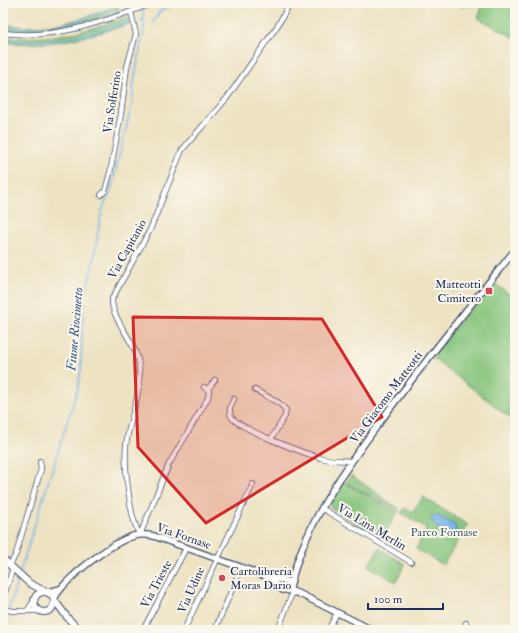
<svg xmlns="http://www.w3.org/2000/svg" width="518" height="633" font-family="'IM FELL Double Pica',serif">
<rect width="100%" height="100%" fill="#fbf7ec"/>
<filter id="ink" filterUnits="userSpaceOnUse"><feTurbulence type="fractalNoise" baseFrequency=".025" numOctaves="2"/><feDisplacementMap in="SourceGraphic" scale="8" xChannelSelector="R" yChannelSelector="G"/><feConvolveMatrix kernelMatrix="1 2 1 2 8 2 1 2 1" color-interpolation-filters="sRGB"/></filter>
<filter id="wash" filterUnits="userSpaceOnUse"><feTurbulence type="fractalNoise" baseFrequency=".012" numOctaves="4" result="noise"/><feDisplacementMap in="SourceGraphic" scale="16" xChannelSelector="R" yChannelSelector="G"/><feGaussianBlur stdDeviation="0.9" result="paint"/><feColorMatrix in="noise" values="0 0 0 0 0 0 0 0 0 0 0 0 0 0 0 0 0 1.4 0 .05"/><feComposite in="paint" operator="in"/></filter>
<g filter="url(#wash)">
<rect width="100%" height="100%" fill="#ede3c3"/>
<!-- green -->
<g fill="#86c47b" stroke="#507a6c">
<path d="M483,3H515V38L478,18Z"/>
<path d="M118,6L119,9L117,13C79,26 43,35 3,30V24L23,27L54,25L80,19Z"/>
<path d="M127,17L129,24C87,37 47,48 3,42V37C49,41 85,32 127,17Z"/>
<path d="M493,282L515,299V417L513,420L433,358L447,337Z"/>
<path d="M351,475L399,509V510L346,483Z"/>
<path d="M343,482L398,512L381,539L332,509L330,505Z"/>
<path d="M423,497L468,525L443,565L416,549L427,528L401,513L405,508L413,512Z"/>
<path d="M379,548L405,564L396,582L368,566Z"/>
</g>
<!-- water -->
<path fill="#75b2e8" stroke="#4870a3" d="M437,515L456,526V531L453,536C443,538 443,534 438,528C435,525 433,524 431,520L433,516Z"/>
<g fill="none" stroke-linecap="round" stroke-linejoin="round">
<!-- stream -->
<g stroke="#75b2e8" stroke-width="1.5">
<path d="M138,21L143,20"/>
<path d="M153,23L160,11L179,3"/>
<path d="M3,26C42,34 78,22 114,10L115,12"/>
<path d="M3,40C47,46 88,35 130,21"/>
<path d="M20,572L78,388L81,369L83,303L94,259L99,225L103,207L110,193L132,104L134,81L144,30L143,9"/>
<path d="M3,628L19,576"/>
</g>
</g>
</g>
<g filter="url(#ink)">
<g fill="none" stroke-linecap="round" stroke-linejoin="round">
<!-- minor casing -->
<g stroke="#3a4a6d" stroke-width="6">
<g id="minor">
<path d="M457,3L464,6L475,4"/>
<path d="M3,33C57,40 105,21 154,3"/>
<path d="M101,195L105,191L110,173L121,114L127,67L136,34L131,12"/>
<path d="M208,389L215,380"/>
<path d="M255,390L279,403L286,410L285,416L271,439"/>
<path d="M234,399C231,404 228,409 231,416C236,428 306,454 321,458C331,461 342,460 352,461"/>
<path d="M323,509L411,562"/>
<path d="M140,535C129,518 123,458 127,439C131,414 142,392 139,366C137,342 111,320 112,299L150,230L182,150L227,98L278,25L290,3"/>
<path d="M140,535L169,464L208,398L209,391L204,387"/>
<path d="M10,565L16,554L41,469L40,461"/>
<path d="M3,598L13,568"/>
<path d="M3,609L13,611H40"/>
<path d="M27,611L35,599"/>
<path d="M217,625L241,568"/>
<path d="M143,630L186,548"/>
<path d="M184,630L253,484"/>
<path d="M278,630L293,591"/>
<path d="M328,630L337,613"/>
<path d="M465,630L466,623"/>
</g>
</g>
<!-- tertiary casing -->
<g stroke="#3a4a6d" stroke-width="8">
<g id="tertiary">
<path d="M265,576L283,590L290,588C302,529 344,470 380,422C423,363 469,307 515,250"/>
<path d="M287,590L300,594L372,630"/>
<path d="M48,592L60,589"/>
<path d="M54,599C65,578 115,539 138,535C143,534 148,535 154,536L265,576L287,581L290,583"/>
</g>
</g>
<!-- secondary casing -->
<g stroke="#3a4a6d" stroke-width="8">
<g id="secondary">
<path d="M3,559L29,583L46,592"/>
<circle cx="44" cy="602" r="10"/>
<path d="M55,601L67,617L79,630"/>
</g>
</g>
<!-- minor -->
<use href="#minor" stroke="#fff" stroke-width="4.5"/>
<!-- tertiary -->
<use href="#tertiary" stroke="#fff" stroke-width="5.5"/>
<!-- secondary -->
<use href="#secondary" stroke="#fff" stroke-width="6"/>
</g>
</g>
<!-- marked area -->
<path fill="#d62828" fill-opacity="0.2" stroke="#d62828" stroke-width="3" stroke-linejoin="round" d="M133,317L322,319L382,417L206,523L138,447Z"/>
<!-- markers -->
<g fill="#d1495b" stroke="#fbf7ec" stroke-width="1.5">
<rect x="485" y="287" width="8" height="8" rx="2"/>
<circle cx="222" cy="578" r="4"/>
</g>
<g text-anchor="middle" stroke-width="4" stroke-linejoin="round" paint-order="stroke">
<!-- street labels -->
<g font-size="12" fill="#1b2f5e" stroke="#fbf7ec">
<text transform="translate(112 102) rotate(-81)" y="4">Via Solferino</text>
<text transform="translate(127 249) rotate(-61)" y="4">Via Capitanio</text>
<text transform="translate(386 397) rotate(-53)" y="4">Via Giacomo Matteotti</text>
<text transform="translate(372 527) rotate(31)" y="4">Via Lina Merlin</text>
<text transform="translate(184 536) rotate(19)" y="4">Via Fornase</text>
<text transform="translate(156 584) rotate(-62)" y="4">Via Trieste</text>
<text transform="translate(191 590) rotate(-66)" y="4">Via Udine</text>
</g>
<!-- poi labels -->
<g font-size="12" fill="#1b2f5e" stroke="#fbf7ec" text-anchor="end">
<text x="481" y="288">Matteotti<tspan x="481" dy="14">Cimitero</tspan></text>
<text x="230" y="575" text-anchor="start">Cartolibreria<tspan x="230" dy="14">Moras Dario</tspan></text>
</g>
<!-- park labels -->
<g font-size="12" fill="#3b5c67" stroke="#fbf7ec">
<text x="444" y="536">Parco Fornase</text>
</g>
<!-- water labels -->
<g font-size="13" font-style="italic" fill="#365687" stroke="#fbf7ec">
<text transform="translate(74 329) rotate(-85)" y="5">Fiume Riocimetto</text>
</g>
</g>
<!-- margin -->
<rect width="518" height="633" fill="none" stroke="#fbf7ec" stroke-width="16"/>
<!-- scale -->
<path d="M368 603v6h75v-6" fill="none" stroke="#1b2f5e" stroke-width="2"/>
<text x="374" y="603" font-size="12" fill="#1b2f5e" stroke="#fbf7ec" stroke-width="3" paint-order="stroke">100 m</text>
</svg>
